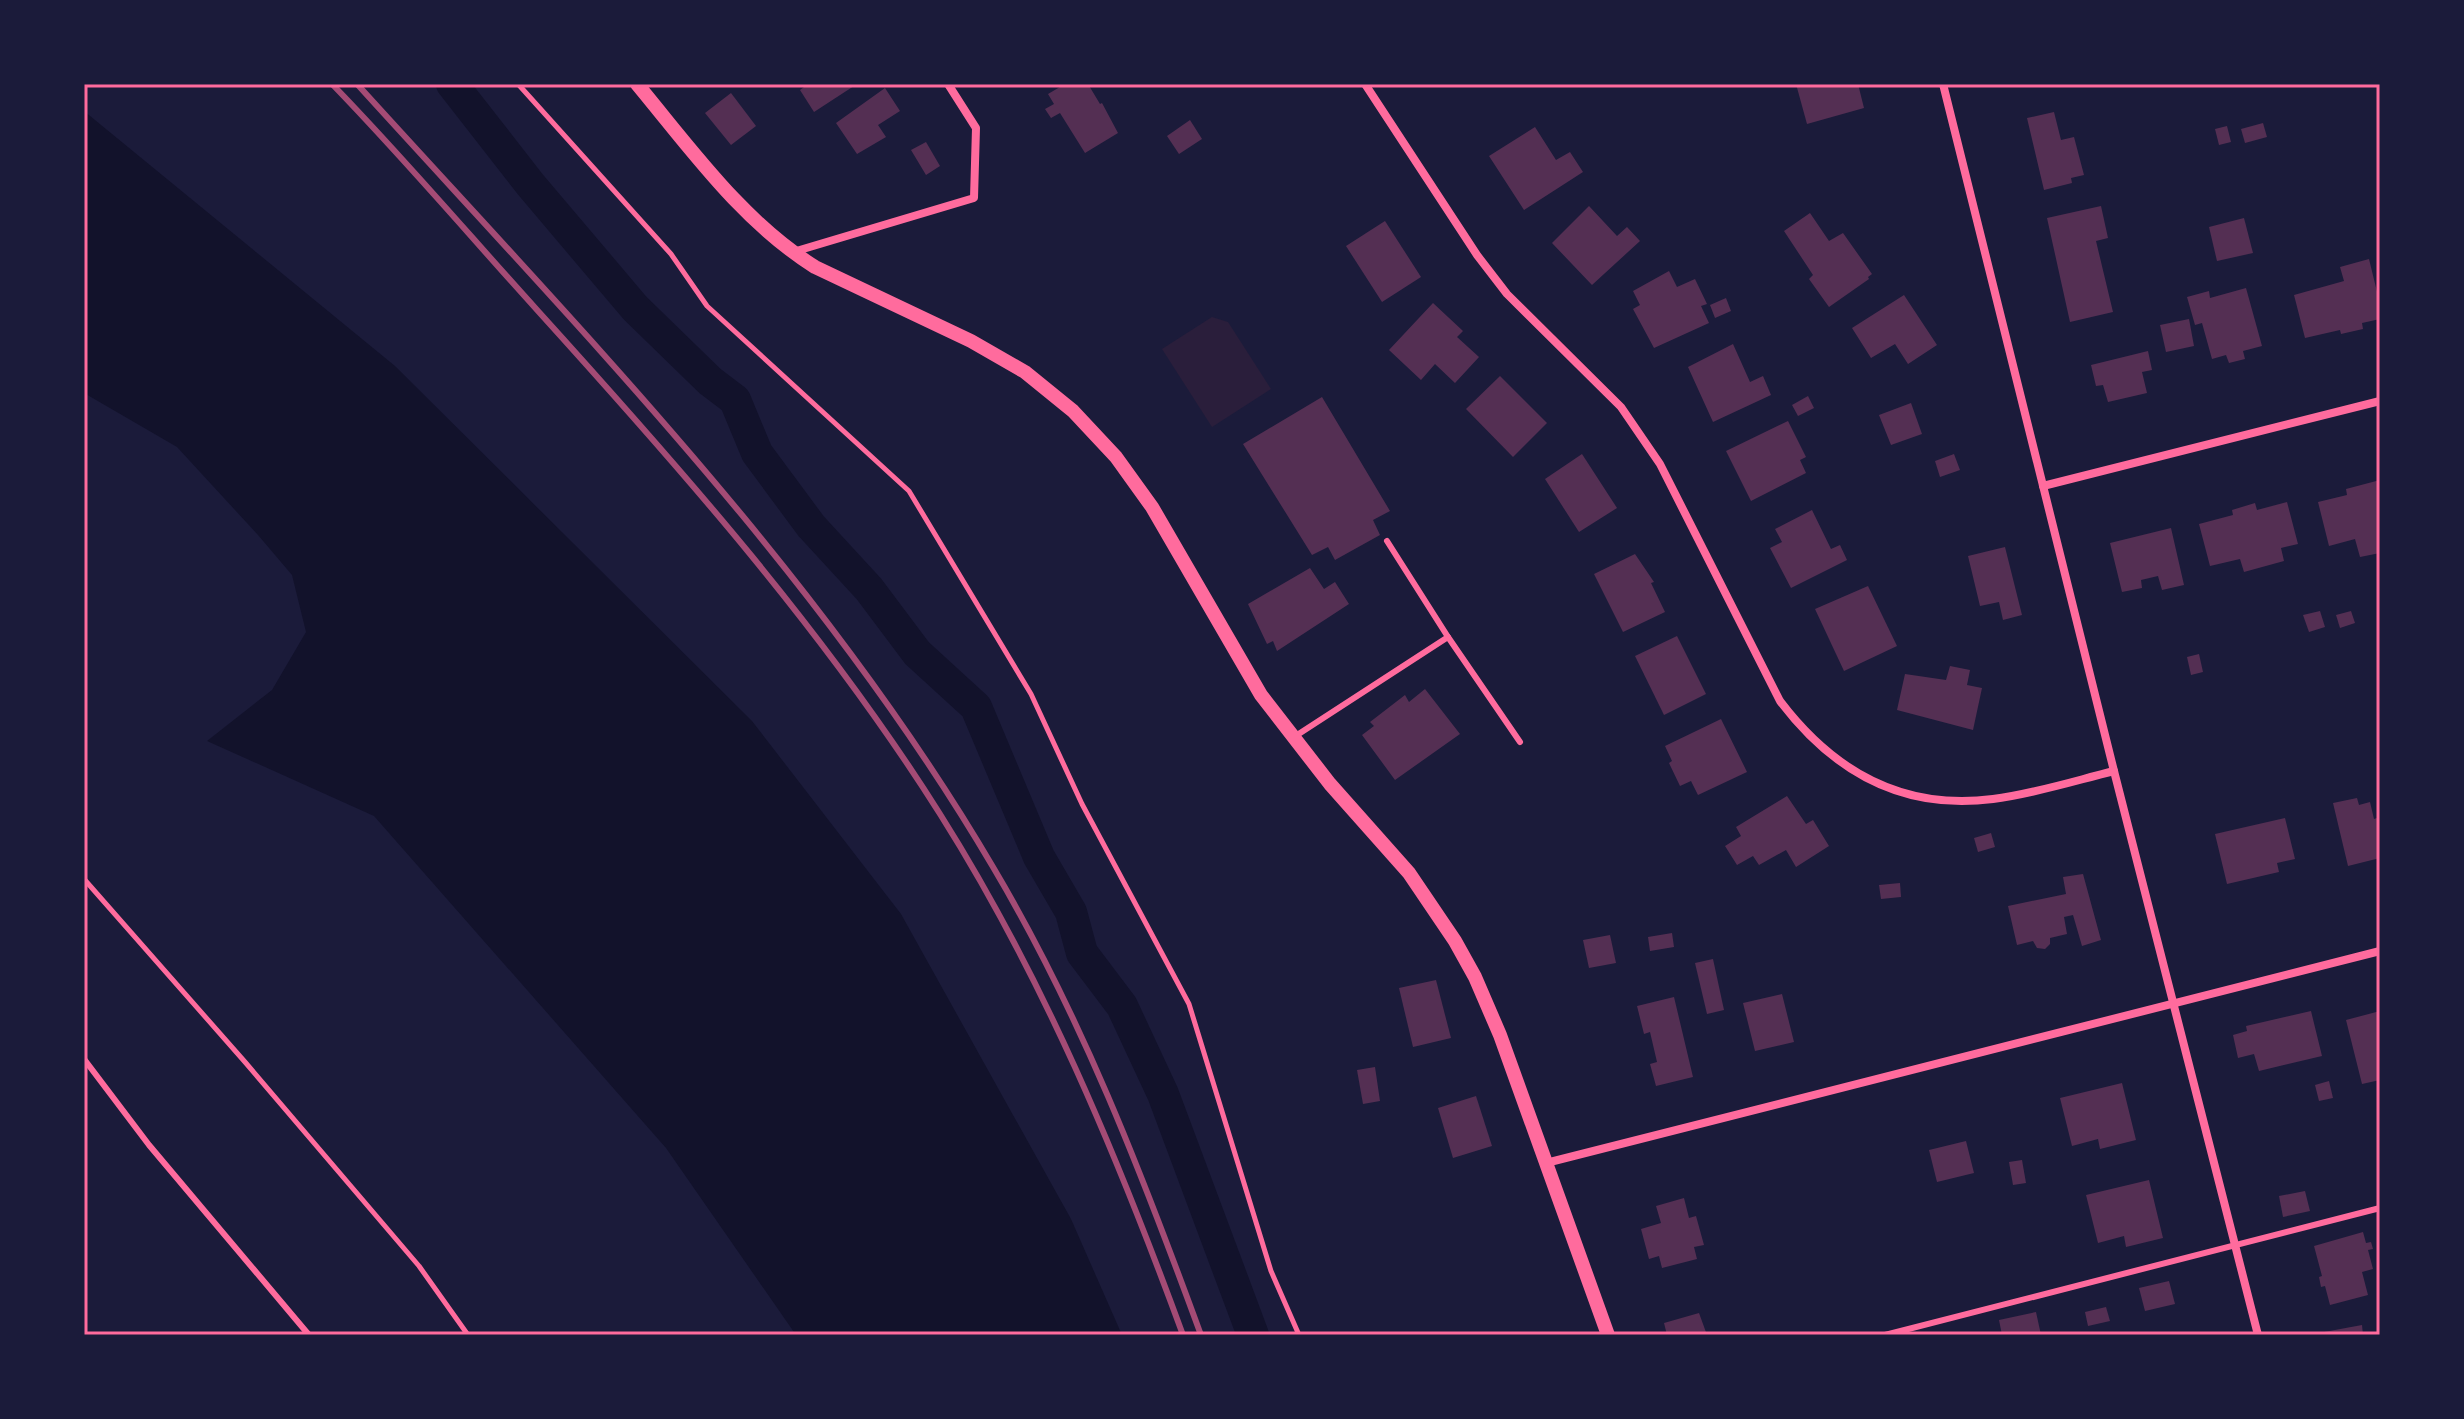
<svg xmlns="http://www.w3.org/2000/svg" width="2464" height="1419" font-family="'Playfair Display',serif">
<rect width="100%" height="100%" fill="#1b1b3a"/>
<!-- green -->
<path fill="#2a1e3b" d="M1212,317L1228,322L1271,389L1212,427L1162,349Z"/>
<!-- water -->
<path fill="#12122b" d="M84,111L395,366L752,721L901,914L1071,1219L1122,1335H796L666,1148L374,816L207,741L272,690L306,632L292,575L258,535L177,447L84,393Z"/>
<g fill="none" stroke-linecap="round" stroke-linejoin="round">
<!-- canal -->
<path stroke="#12122b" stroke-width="32" d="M452,84L530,184L635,308L710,381L735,400L757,453L811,526L869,589L917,653L976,707L1039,857L1071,912L1082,953L1122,1006L1163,1094L1253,1335"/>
</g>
<!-- building -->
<g fill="#542f53">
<path d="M808,84H857L814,112L800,90Z"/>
<path d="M1065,84H1088L1100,104L1102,103L1118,133L1085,153L1060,113L1051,118L1045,109L1054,104L1048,94Z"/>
<path d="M1796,84H1858L1864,108L1807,124Z"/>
<path d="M885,88L900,111L878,125L886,137L857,154L836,123Z"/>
<path d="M731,93L756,126L731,145L705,113Z"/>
<path d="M2054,112L2061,140L2074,137L2084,175L2071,178L2072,183L2044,190L2027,118Z"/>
<path d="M1190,120L1202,139L1179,154L1167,136Z"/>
<path d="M2263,123L2267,137L2245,143L2241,129Z"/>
<path d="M2227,126L2231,142L2219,145L2215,129Z"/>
<path d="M1535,127L1556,160L1570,152L1583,172L1524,210L1489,156Z"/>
<path d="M926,142L940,166L926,175L911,150Z"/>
<path d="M1589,206L1617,236L1627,227L1640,241L1592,285L1552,243Z"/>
<path d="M2101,206L2108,238L2096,241L2113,312L2070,322L2047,218Z"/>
<path d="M1810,213L1829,241L1843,233L1872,274L1868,277L1869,279L1829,307L1809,279L1813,275L1784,231Z"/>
<path d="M2244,218L2253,253L2217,261L2209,227Z"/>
<path d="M1385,221L1421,277L1382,302L1346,246Z"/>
<path d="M2369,259L2380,304V319L2362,323L2363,329L2341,334L2340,330L2305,338L2294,295L2344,281L2340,267Z"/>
<path d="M1669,271L1677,287L1695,279L1707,304L1701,306L1709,323L1654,348L1633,309L1640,305L1633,291Z"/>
<path d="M2246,288L2262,346L2243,351L2245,359L2229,363L2226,355L2212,359L2202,323L2195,325L2187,297L2209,291L2210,298Z"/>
<path d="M1904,295L1937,345L1908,364L1895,344L1871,358L1852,328Z"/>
<path d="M1726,298L1731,311L1715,318L1710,305Z"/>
<path d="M1433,303L1463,331L1457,337L1479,357L1455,383L1435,364L1421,380L1389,350Z"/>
<path d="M2189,319L2194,346L2166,352L2160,325Z"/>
<path d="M1733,344L1750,382L1763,376L1771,395L1713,422L1688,367Z"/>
<path d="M2148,351L2152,370L2142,372L2147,393L2108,402L2103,385L2096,386L2091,365Z"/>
<path d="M1500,376L1547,423L1513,457L1466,409Z"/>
<path d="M1808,396L1814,408L1798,416L1792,405Z"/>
<path d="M1322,397L1390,511L1373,520L1380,535L1335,560L1328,547L1312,555L1243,444Z"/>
<path d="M1911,403L1922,434L1891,445L1879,415Z"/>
<path d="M1788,421L1806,457L1800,460L1806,473L1751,501L1726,451Z"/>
<path d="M1582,454L1617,508L1579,532L1545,479Z"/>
<path d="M1954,454L1960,470L1940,477L1935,461Z"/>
<path d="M2380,480V553L2360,557L2355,539L2329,546L2318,502L2347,495L2346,489Z"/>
<path d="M2287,502L2298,544L2281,548L2284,561L2244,572L2240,559L2210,566L2199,524L2233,515L2232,510L2255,503L2257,510Z"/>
<path d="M1812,510L1831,549L1840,545L1847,560L1791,588L1770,548L1782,542L1775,529Z"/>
<path d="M2171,528L2184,585L2162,590L2158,576L2141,580L2142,588L2122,592L2110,543Z"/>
<path d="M2005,547L2022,615L2003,620L1999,602L1980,606L1968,556Z"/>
<path d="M1635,554L1654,582L1651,583L1665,612L1623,632L1594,574Z"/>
<path d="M1310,568L1324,589L1335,582L1349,604L1277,651L1273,641L1267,644L1248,604Z"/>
<path d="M1868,586L1897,646L1844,671L1815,609Z"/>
<path d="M2320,611L2325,627L2309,632L2303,615Z"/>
<path d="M2351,611L2355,623L2340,628L2336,615Z"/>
<path d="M1677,636L1706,694L1664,715L1635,656Z"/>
<path d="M2199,654L2203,672L2191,675L2187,657Z"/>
<path d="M1950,666L1970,670L1967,685L1982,688L1973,730L1897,710L1905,674L1946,680Z"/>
<path d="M1425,689L1460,734L1395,780L1362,735L1374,726L1370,722L1405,695L1409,702Z"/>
<path d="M1721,719L1747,772L1698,795L1691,781L1680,786L1669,763L1672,761L1665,746Z"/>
<path d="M1787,796L1806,824L1813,820L1829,846L1796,867L1786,850L1759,865L1753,856L1737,865L1725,846L1741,836L1736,827Z"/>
<path d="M2357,798L2359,805L2370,802L2374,819L2380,817V858L2348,866L2333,803Z"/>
<path d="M2285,818L2295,859L2277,863L2279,872L2227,884L2215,834Z"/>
<path d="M1991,833L1995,847L1978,852L1974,838Z"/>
<path d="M2083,874L2101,940L2082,946L2073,915L2064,917L2067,934L2050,938V944L2045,949L2037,948L2033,941L2017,945L2008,906L2066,894L2063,877Z"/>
<path d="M1900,883L1901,897L1881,899L1879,885Z"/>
<path d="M1672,933L1674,947L1650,951L1648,937Z"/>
<path d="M1610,935L1616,963L1589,968L1583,940Z"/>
<path d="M1713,959L1724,1010L1707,1014L1695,963Z"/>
<path d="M1436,980L1451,1038L1413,1047L1399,988Z"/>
<path d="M1782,994L1794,1042L1755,1051L1743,1003Z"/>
<path d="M1674,997L1693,1077L1656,1086L1650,1064L1657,1062L1650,1032L1644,1034L1637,1006Z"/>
<path d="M2311,1011L2322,1056L2259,1071L2254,1054L2238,1058L2233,1035L2247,1031L2246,1026Z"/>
<path d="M2380,1011V1080L2362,1084L2346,1020Z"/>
<path d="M1375,1067L1380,1101L1363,1104L1357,1070Z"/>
<path d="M2329,1081L2333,1098L2319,1101L2315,1085Z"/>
<path d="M2122,1083L2136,1140L2100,1149L2098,1139L2072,1146L2060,1098Z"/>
<path d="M1476,1096L1492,1146L1453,1158L1438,1108Z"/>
<path d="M1966,1141L1974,1173L1937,1182L1929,1150Z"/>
<path d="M2022,1160L2026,1183L2013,1185L2009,1162Z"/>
<path d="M2149,1180L2163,1238L2126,1247L2124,1236L2098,1243L2086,1195Z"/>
<path d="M2305,1191L2310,1211L2283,1217L2279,1196Z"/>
<path d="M1684,1198L1689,1218L1696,1216L1704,1245L1694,1247L1697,1259L1662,1268L1659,1256L1649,1259L1641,1229L1661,1223L1656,1206Z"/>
<path d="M2363,1232L2366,1243L2371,1242L2373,1249L2368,1250L2373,1269L2362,1272L2368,1295L2330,1305L2325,1286L2321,1287L2319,1277L2322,1276L2314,1246Z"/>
<path d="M2169,1281L2175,1304L2145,1311L2139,1288Z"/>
<path d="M2106,1307L2110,1321L2088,1326L2085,1312Z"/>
<path d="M2036,1312L2041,1335H2002L1999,1320Z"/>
<path d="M1699,1313L1707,1335H1667L1664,1323Z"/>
<path d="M2362,1325L2363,1335H2325L2324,1332Z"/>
</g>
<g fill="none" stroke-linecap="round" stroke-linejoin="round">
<!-- path -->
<g stroke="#ff6b9d" stroke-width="5">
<path d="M518,84L671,254L707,306L909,491L1031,694L1082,804L1189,1004L1271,1271L1299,1335"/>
<path d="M84,879L245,1062L419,1266L468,1335"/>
</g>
<!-- service -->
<g stroke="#ff6b9d" stroke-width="6">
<path d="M1448,637L1520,742"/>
<path d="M1294,737L1448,637L1387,541"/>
<path d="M84,1059L149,1145L309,1335"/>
<path d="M1885,1335L2380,1208"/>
</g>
<!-- minor -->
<g stroke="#ff6b9d" stroke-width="8">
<path d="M1365,84L1477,255L1507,294L1621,407L1660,464L1780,701C1833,771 1902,811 1993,799C2033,794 2074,781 2114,771"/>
<path d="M1943,84L2114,771L2258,1335"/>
<path d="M793,252L974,198L976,128L948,84"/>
<path d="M2043,486L2380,401"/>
<path d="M1546,1163L2380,951"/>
</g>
<!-- tertiary -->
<path stroke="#ff6b9d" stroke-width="14" d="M637,84C691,149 742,221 815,267L971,341L1025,372L1073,411L1116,457L1152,507L1261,695L1330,784L1409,873L1455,941L1475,977L1500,1035L1608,1335"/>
<!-- rail -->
<g stroke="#a44b75" stroke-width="6">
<path d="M332,84C403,157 470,236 538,311C682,470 826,633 940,814C1043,977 1117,1155 1183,1335"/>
<path d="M357,84C582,332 822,576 993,867C1081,1015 1142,1174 1201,1335"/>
</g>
</g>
<!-- border -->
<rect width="2464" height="1419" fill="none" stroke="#1b1b3a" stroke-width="172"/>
<rect x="86" y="86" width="2292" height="1247" fill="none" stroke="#ff6b9d" stroke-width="3"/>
</svg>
